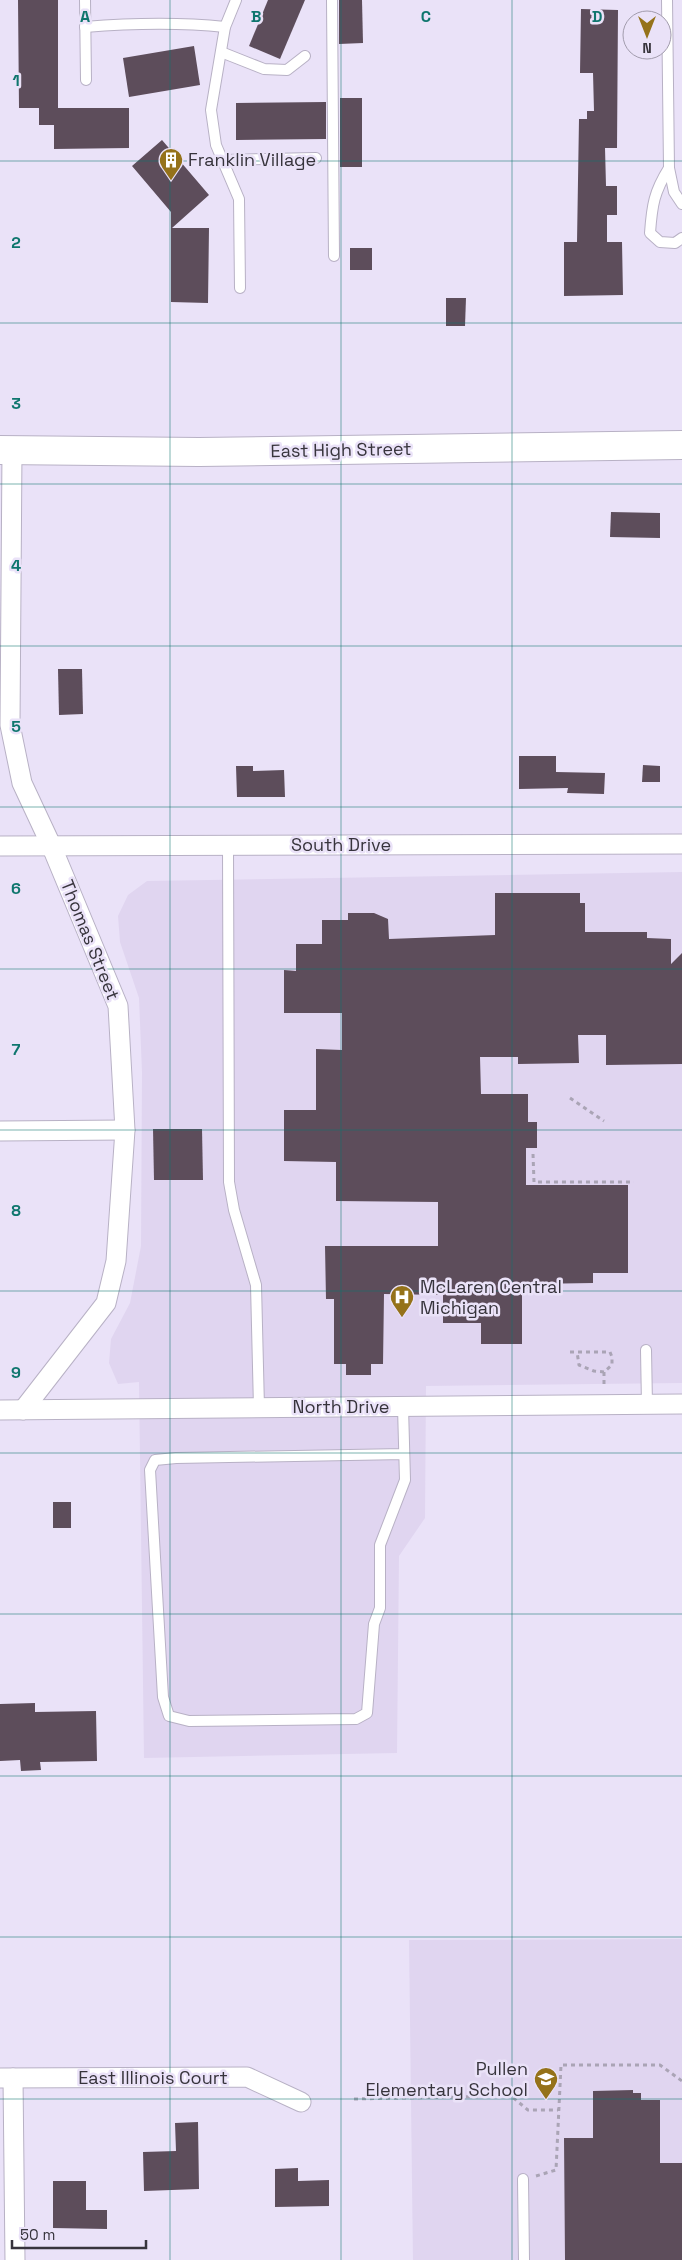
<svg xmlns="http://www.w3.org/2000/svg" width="682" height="2260" font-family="'Space Grotesk',sans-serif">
<rect width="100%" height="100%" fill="#eae2f8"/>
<!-- built -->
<g fill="#e0d5f0">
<path d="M682,872V1383L426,1386L425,1518L399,1556L397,1753L144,1758L139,1382L118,1384L109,1363L111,1339L130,1303L141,1246L142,1072L139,998L120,942L118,916L128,895L147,881Z"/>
<path d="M682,1939V2260H413L409,1940Z"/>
</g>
<!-- building -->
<g fill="#5d4d5b">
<path d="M18,0H58V108H129V148L54,149V125H39V108H19Z"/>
<path d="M268,0H305L280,59L249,46Z"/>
<path d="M339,0H362L363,43L339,44Z"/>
<path d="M581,9L618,10L617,148H605L606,186H617V215H607V242H622L623,295L564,296V242H577L579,119H587V111H594L593,73H580Z"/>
<path d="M194,46L200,85L129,97L123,58Z"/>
<rect x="340" y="98" width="22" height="69"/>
<path d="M326,102V139L236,140V103Z"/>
<path d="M162,140L209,195L172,228H209L208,303L171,302V212L132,166Z"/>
<rect x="350" y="248" width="22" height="22"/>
<path d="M446,298H466L465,326H446Z"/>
<path d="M611,512L660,513V538L610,537Z"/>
<path d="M58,669H82L83,714L59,715Z"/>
<path d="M519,756H556V772L605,773L604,794L567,793L568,788L519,789Z"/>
<path d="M643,765L660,766V782H642Z"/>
<path d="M236,766H253V771L284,770L285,797H237Z"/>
<path d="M495,893H580V903H585V932H647V938L671,939V964L682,953V1064L606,1065V1035H578L579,1063L518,1064V1057H480L481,1094H528V1122H537V1148H526V1185H628V1273H593V1283L532,1284L522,1293V1344H481V1323H443V1295L384,1294L383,1364H371V1375H346V1364H334V1299H326L325,1246H438V1202L336,1201V1162L284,1161V1110H316V1049L342,1050V1013H284V970L296,971V944H322V920H348V913H374L388,919L389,939L495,935Z"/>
<path d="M153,1129H202L203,1180H154Z"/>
<rect x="53" y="1502" width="18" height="26"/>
<path d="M35,1703V1712L96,1711L97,1761L40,1762L41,1770L21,1771L20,1760L0,1761V1704Z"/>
<path d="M633,2090V2093H641V2100H660V2163H682V2260H565L564,2138H593V2091Z"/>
<path d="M198,2122L199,2189L144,2191L143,2152L176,2151L175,2123Z"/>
<path d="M298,2168V2181L329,2180V2206L275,2207V2169Z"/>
<path d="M53,2181H86V2210H107V2229L53,2228Z"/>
</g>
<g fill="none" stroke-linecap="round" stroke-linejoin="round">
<!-- lane casing -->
<g stroke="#b8b1c5" stroke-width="12">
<g id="lane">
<path d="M85,0L86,80"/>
<path d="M236,0L225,27L211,110L216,145L239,199L240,288"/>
<path d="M332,0L334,256"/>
<path d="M667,0L669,168L674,192L682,204"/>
<path d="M85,27C134,23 177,22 225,27"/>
<path d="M221,52L264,69L287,70L305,56"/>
<path d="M223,160L316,158"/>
<path d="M669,168C654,192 652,205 650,233L660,242L675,243L682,238"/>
<path d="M228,845L229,1182L234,1210L256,1285L259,1408"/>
<path d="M646,1350L647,1405"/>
<path d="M403,1407L405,1480L380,1545V1608L374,1624L367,1713L356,1719L189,1721L169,1716L163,1697L150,1470L155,1460L176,1458L404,1454"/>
<path d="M523,2179L524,2260"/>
</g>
</g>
<!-- street casing -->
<g stroke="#b8b1c5" stroke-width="21">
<g id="street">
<path d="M12,450L10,725L22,783L51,845L118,1006L125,1130L116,1261L106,1303L23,1410"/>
<path d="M0,846L682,844"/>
<path d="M0,1131L125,1130"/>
<path d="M0,1410L682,1404"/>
<path d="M0,2078L247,2077L301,2102"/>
<path d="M13,2078L15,2260"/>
</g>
</g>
<!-- secondary casing -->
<g stroke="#b8b1c5" stroke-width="30">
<path id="secondary" d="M0,450L199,452L682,445"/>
</g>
<!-- path -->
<g stroke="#aaa4b5" stroke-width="3" stroke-dasharray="4 4" stroke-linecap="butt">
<path d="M570,1098L604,1121"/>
<path d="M533,1154L534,1182H634"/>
<path d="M570,1352H610L612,1357V1365L604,1372L594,1371L579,1365L577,1352"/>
<path d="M604,1372V1387"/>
<path d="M354,2099L511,2096L528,2110H558"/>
<path d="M536,2176L556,2170L561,2065H660L682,2081"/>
</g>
<!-- lane -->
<use href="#lane" stroke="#fff" stroke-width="10"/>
<!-- street -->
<use href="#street" stroke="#fff" stroke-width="19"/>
<!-- secondary -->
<use href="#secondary" stroke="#fff" stroke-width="28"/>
</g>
<!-- grid -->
<path fill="none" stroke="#0f766e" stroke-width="1" stroke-opacity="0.55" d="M170,0V2260M341,0V2260M512,0V2260M0,161H682M0,323H682M0,484H682M0,646H682M0,807H682M0,969H682M0,1130H682M0,1291H682M0,1453H682M0,1614H682M0,1776H682M0,1937H682M0,2099H682"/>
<!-- icons -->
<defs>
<g id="building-pin" transform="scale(1.25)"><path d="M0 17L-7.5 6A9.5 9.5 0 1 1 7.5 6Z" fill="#95721a" stroke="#eae2f8"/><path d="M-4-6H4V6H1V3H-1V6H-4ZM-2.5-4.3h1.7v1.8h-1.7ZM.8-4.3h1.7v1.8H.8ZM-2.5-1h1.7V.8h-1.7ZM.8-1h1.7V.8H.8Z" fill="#fff"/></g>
<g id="hospital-pin" transform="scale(1.25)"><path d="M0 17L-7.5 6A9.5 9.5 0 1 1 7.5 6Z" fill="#95721a" stroke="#eae2f8"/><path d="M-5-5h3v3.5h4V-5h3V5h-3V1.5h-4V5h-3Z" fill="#fff"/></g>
<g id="school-pin" transform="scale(1.25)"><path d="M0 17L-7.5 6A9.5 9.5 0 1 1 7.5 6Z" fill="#95721a" stroke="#eae2f8"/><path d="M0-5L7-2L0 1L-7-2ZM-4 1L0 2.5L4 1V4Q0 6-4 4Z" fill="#fff"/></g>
</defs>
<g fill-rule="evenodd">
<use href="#building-pin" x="171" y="160"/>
<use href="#hospital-pin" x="402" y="1297"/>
<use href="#school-pin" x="546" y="2079"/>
</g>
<g text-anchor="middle" stroke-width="5" stroke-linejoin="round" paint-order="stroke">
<!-- poi labels -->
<g font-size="18" fill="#37343c" stroke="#eae2f8" text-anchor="start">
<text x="188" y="166">Franklin Village</text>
<text x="420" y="1293">McLaren Central<tspan x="420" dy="21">Michigan</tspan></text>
<text x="528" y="2075" text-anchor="end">Pullen<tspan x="528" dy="21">Elementary School</tspan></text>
</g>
<!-- street labels -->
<g font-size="18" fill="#37343c" stroke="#eae2f8">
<text transform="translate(341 450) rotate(-1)" y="6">East High Street</text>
<text x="341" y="851">South Drive</text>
<text transform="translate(90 940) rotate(68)" y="6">Thomas Street</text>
<text x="341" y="1413">North Drive</text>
<text x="153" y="2084">East Illinois Court</text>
</g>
</g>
<g font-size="16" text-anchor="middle" font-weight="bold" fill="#0f766e" stroke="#eae2f8" stroke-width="5" stroke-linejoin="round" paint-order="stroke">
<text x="85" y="22">A</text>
<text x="256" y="22">B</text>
<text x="426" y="22">C</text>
<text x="597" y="22">D</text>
<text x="16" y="86">1</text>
<text x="16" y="248">2</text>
<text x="16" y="409">3</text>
<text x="16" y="571">4</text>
<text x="16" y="732">5</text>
<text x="16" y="894">6</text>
<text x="16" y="1055">7</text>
<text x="16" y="1216">8</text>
<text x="16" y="1378">9</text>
</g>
<!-- north arrow -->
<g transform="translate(647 35) rotate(180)"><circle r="24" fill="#eae2f8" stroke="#a29cad"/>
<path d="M0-4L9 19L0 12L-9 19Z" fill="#95721a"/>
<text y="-8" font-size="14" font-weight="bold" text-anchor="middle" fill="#37343c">N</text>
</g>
<!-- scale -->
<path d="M12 2240v8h134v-8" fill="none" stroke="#37343c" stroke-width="2.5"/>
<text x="20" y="2240" font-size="15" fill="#37343c" stroke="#eae2f8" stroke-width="4" paint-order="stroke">50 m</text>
</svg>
